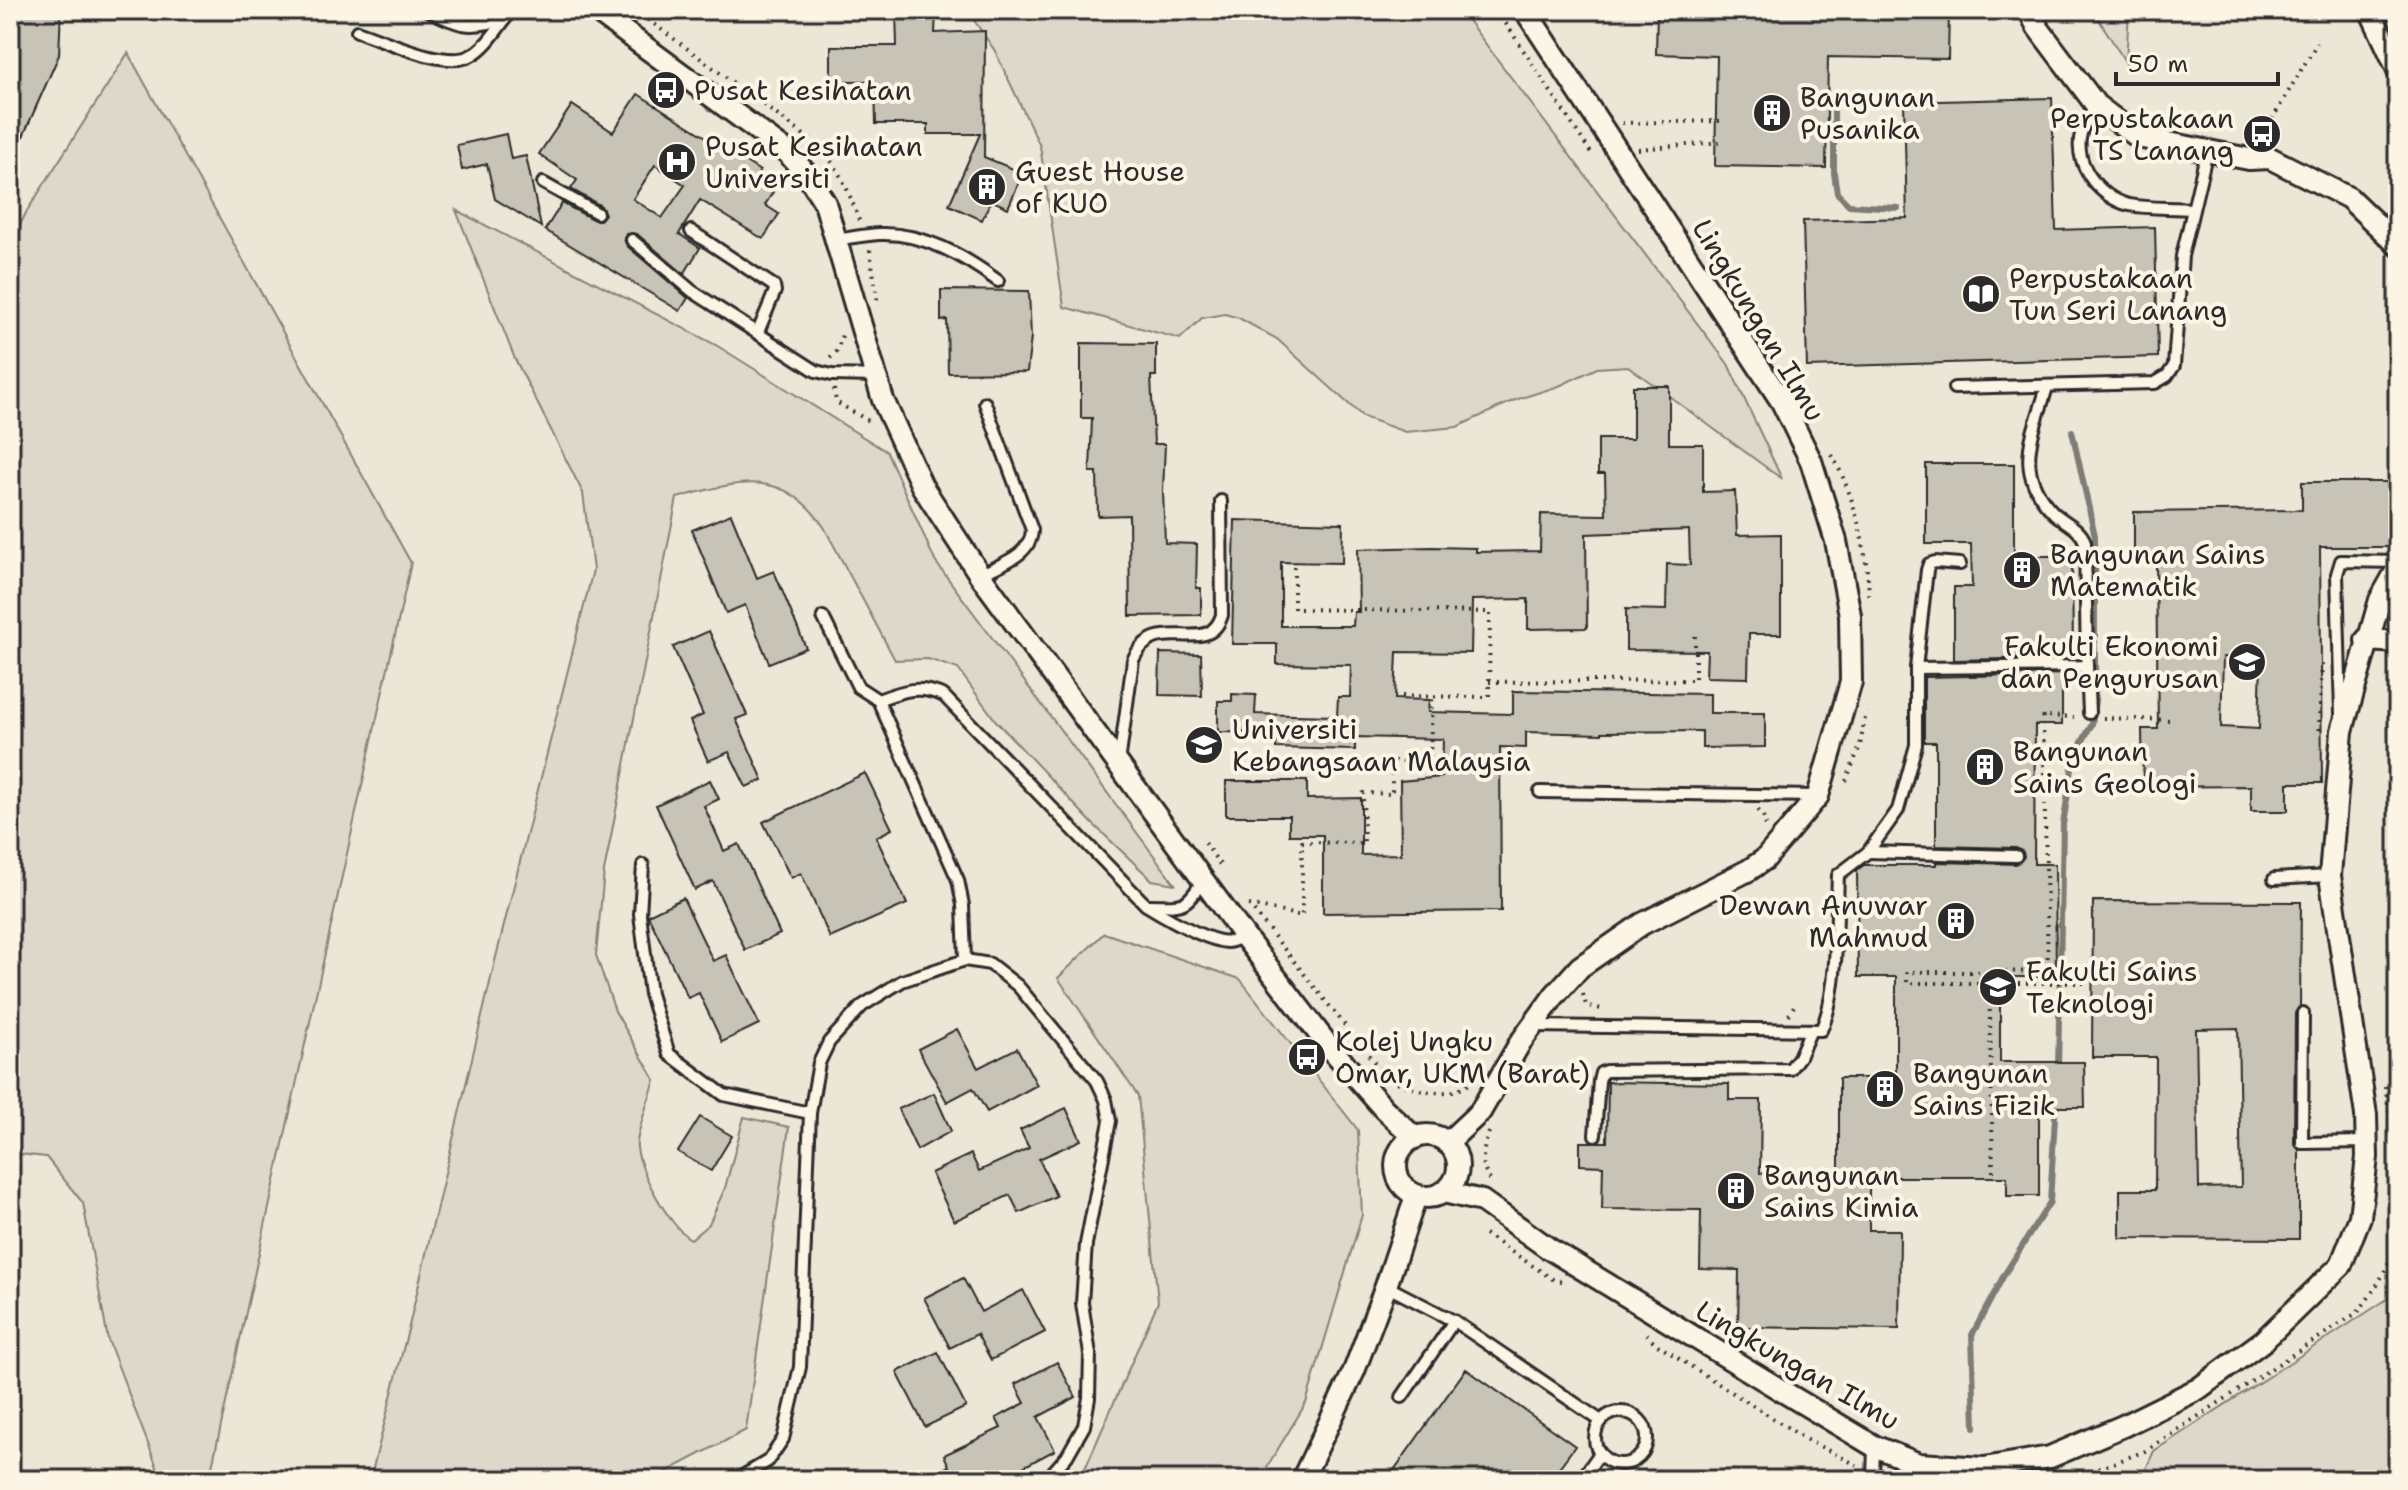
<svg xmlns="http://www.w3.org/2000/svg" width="2408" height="1490" font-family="'Shantell Sans',sans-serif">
<rect width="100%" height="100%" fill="#fcf5e5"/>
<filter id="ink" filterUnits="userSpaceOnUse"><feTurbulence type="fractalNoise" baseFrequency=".0125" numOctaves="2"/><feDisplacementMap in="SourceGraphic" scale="16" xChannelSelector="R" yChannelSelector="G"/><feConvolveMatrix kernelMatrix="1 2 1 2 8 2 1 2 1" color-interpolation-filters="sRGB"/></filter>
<g filter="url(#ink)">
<!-- built -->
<rect fill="#ece6d7" x="10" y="10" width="2388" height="1470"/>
<!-- green -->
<g fill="#ded8ca" stroke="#84827a" stroke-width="2">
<path d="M967,10H1460L1728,364L1782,479L1628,366L1597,368L1559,386L1515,400L1457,427L1405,432L1363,417L1277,339L1239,318L1225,314L1202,318L1180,339L1064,307L1040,146L995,51Z"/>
<path d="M2093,10H2129L2126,63Z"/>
<path d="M128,53L411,563L209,1480H162L108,1340L83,1203L46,1157L10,1153V245L27,211Z"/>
<path d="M456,210L716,345L887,452L935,561L1175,884L1152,880L1092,823L996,721L958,669L928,659L895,660L824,527C783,467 739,481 677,498L604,872L596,955L615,1011L655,1080C649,1100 640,1122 637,1142C634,1163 671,1230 691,1239L709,1224L725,1188L744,1117L789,1127L746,1430L651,1480H370L409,1326L495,961L593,570L583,493L515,359Z"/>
<path d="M1104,933L1240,979L1358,1130L1362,1215L1306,1403L1259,1480H1080L1158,1302L1138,1096L1058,978Z"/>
<path d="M2398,1292V1480H2141L2154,1451Z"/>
</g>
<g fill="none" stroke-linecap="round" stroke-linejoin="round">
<!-- stream -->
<g stroke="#7d7b74" stroke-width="6">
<path d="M1834,99V173L1837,193L1849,205L1898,208"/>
<path d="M2058,1069L2063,824L2074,757L2092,724L2095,700V536L2072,431"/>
<path d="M1975,1427L1972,1335L2004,1275L2050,1202L2056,1100"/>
</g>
</g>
<!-- building -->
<g fill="#c8c3b7" stroke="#2b2b2b" stroke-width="2" fill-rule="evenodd">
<path d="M10,10H61L59,55L10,166Z"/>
<path d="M896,10H936L935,33L985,31L984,157L1023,173L1008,208L991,200L982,220L949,205L980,134H928V124H876L875,81H831V46H897Z"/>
<path d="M1657,10H1949L1948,59L1828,57L1826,168L1715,166L1717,56L1656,54Z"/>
<path d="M638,94L760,171L754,180L773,192L765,205L779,214L763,239L700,200L679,234L700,248L684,274L637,234H626L624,239L627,246L688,298L680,311L545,230L562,203L594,220H600L605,214L601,206L571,189L577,180L539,154L572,105L613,132ZM655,165L685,185L662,218L633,199Z"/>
<path d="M2052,98L2056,230L2155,227L2158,357L1807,367L1803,221L1907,218L1904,102Z"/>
<path d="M506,134L511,159L526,156L541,227L495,199L487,164L462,170L457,145Z"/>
<path d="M941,290L1029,291L1031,337L1027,372L948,373L947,320L941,321Z"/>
<path d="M1081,343L1156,344V376H1151L1154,444H1165L1163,491L1165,543L1197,544L1196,588H1201V615L1130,616L1129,515L1098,516L1097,472H1090L1092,418H1081Z"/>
<path d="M1633,386H1669V444H1703V492L1735,491L1737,535L1781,534V634H1749L1748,678L1706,677L1707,651L1626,650V609L1666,610L1667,564L1690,565L1689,530L1586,534L1587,628L1528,629V599L1472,600L1471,653L1397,652L1395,699L1429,700L1428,712L1513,714V691L1710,694V713H1765V747L1702,748V731L1602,732V734L1526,732V748L1500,747L1501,911L1323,913V835H1289V816H1226V781H1307V799L1361,798V855L1401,854L1400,781L1442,777L1443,739L1355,737V750L1276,748L1277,733L1218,732V701H1232V694L1256,695L1255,714L1337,716L1338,697H1350L1351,665L1277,664V644H1232L1235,520L1343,523L1342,563L1281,562V626H1353L1354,612H1359L1358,549L1432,547L1476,548V552L1540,551L1541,514L1606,515L1605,474H1598V439H1633Z"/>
<path d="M1926,464H2014V556H2072L2073,653H2062V658L1954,660V587H1972L1971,544H1926Z"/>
<path d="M2302,482H2391L2392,547H2320L2322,783H2288V811H2251V786L2143,787L2142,729H2158L2156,561H2134V512L2302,510ZM2223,657L2261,659L2259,729L2221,727Z"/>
<path d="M731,514L757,578L774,571L806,648L769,663L745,605L726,613L692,530Z"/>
<path d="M709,631L747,715L736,719L763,780L746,787L729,752L708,761L690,721L703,715L673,647Z"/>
<path d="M1160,653L1201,654L1202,696L1159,695Z"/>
<path d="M2062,674V725H2035L2034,864H2055L2056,977H2000V1062H2084L2085,1107H2039V1196H2007V1177H1869V1230H1900L1899,1329L1738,1327L1739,1270L1700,1269L1701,1210L1602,1209L1603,1166L1580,1165V1142H1607L1608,1082L1729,1084V1100H1761L1760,1173L1839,1174V1078H1896V977H1858L1857,870L1864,865H1936V862L2016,864L2024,857L2023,852L2016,848L1936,846V742H1924V677Z"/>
<path d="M865,773L892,829L876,837L907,904L830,938L801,873L791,878L763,822Z"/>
<path d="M710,780L719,799L704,806L724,851L739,844L780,934L745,950L713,881L695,890L656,805Z"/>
<path d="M683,898L713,961L726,955L759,1024L722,1042L699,993L688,998L648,915Z"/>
<path d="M2093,901L2301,902L2300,1006L2295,1013L2294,1143L2299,1150V1239L2120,1238V1190H2155L2156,1057H2092ZM2238,1028L2241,1187L2199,1188L2196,1029Z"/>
<path d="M957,1029L978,1068L1017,1048L1037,1085L987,1112L973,1088L947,1102L918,1049Z"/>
<path d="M934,1093L951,1131L917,1150L898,1109Z"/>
<path d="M1066,1108L1081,1140L1039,1159L1056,1196L1019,1213L1010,1195L954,1221L931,1173L971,1154L979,1171L1029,1148L1020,1130Z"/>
<path d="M700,1117L732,1136L711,1171L678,1152Z"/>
<path d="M963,1278L981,1312L1023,1290L1045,1332L991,1360L977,1334L950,1348L924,1298Z"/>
<path d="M938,1352L966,1407L925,1427L897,1372Z"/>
<path d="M1057,1362L1076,1397L1038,1417L1055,1450L999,1480H923L949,1466L944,1455L1001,1428L996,1418L1025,1403L1015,1384Z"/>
<path d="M1466,1369L1575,1446L1550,1480H1387Z"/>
</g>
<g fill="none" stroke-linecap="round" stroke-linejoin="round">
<!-- service casing -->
<g stroke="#2b2b2b" stroke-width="16">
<g id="service">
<path d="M428,10C459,26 469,29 503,20"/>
<path d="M357,31C384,40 445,69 470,56C488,47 500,24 512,10"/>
<path d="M2096,105C2092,112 2086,120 2083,127C2070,160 2097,197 2129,205C2149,209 2172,207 2192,209"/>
<path d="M543,183L597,213"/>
<path d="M691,231L774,286L775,291L758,332"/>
<path d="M632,240L692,291L816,371L832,375L875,376"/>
<path d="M835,240C850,238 864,235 879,234C923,232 964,256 998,281"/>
<path d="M1954,388L2155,383L2167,376L2174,366L2182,256L2207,151"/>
<path d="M980,575C1000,564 1031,556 1032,530L985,403"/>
<path d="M823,617L858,687L878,700L958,880L963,905L965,960"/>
<path d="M2087,666L2089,713"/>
<path d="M1916,668L2087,666L2085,542C2080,528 2065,523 2054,513C2012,472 2033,435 2047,387"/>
<path d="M878,700C902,691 920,684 944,696L1146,905C1164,916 1206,941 1227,942C1233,942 1238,939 1244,936"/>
<path d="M2341,713L2337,574L2341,561L2398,562"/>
<path d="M1119,763L1133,660C1156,609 1208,660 1222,615L1221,501"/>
<path d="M1540,792L1816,796"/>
<path d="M1868,852L2016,856"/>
<path d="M643,865L640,914L650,994L669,1054L724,1095L810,1113"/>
<path d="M2274,879L2330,876"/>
<path d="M1148,905C1181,905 1184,911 1203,880"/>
<path d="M2303,1013L2302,1143L2367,1142"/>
<path d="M1534,1026L1821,1030C1839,993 1836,918 1838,875L1868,852L1898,810L1916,745V668L1927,570L1929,564L1935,562L1960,564"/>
<path d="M1595,1135L1599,1081L1601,1073L1606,1071L1790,1069L1799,1057L1810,1032"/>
<path d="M1386,1286L1454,1321L1601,1421"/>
<path d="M1402,1397L1454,1321"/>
<circle cx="1621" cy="1438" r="26"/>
<path d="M736,1480L768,1461L783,1439L800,1367L810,1113L819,1063L829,1042L862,1006L902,981L965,960L990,964L1018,986L1097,1081L1106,1100L1110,1121L1086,1244L1082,1303L1090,1354L1089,1398L1084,1426L1067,1456L1046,1480"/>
<path d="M1581,1480L1600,1453"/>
<path d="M1873,1480L1874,1446"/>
</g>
</g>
<!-- minor casing -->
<g stroke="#2b2b2b" stroke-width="26">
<g id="minor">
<path d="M595,10L787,152L808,176L825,203L883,400L922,486L980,575L1244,936L1327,1044L1384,1109L1415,1138"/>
<path d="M2029,10L2038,28L2096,105L2138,137L2249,159L2270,158L2349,198L2398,245"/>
<path d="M2370,10L2398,70"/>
<path d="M2366,640L2398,642"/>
<circle cx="1427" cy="1166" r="31"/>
<path d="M1447,1143L1480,1112L1520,1043L1554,996L1580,967L1642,924L1749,870L1765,859L1818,796L1851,682L1850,615L1836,541L1811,461L1782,402L1525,10"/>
<path d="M1444,1192L1482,1201L1548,1248L1779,1389L1874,1446L1919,1464L1984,1468L2050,1457L2123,1426L2198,1389L2263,1341L2341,1265L2360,1217L2367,1157L2366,1115L2330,876L2342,731L2380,600L2398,568"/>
<path d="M1302,1480L1354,1371L1386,1286L1416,1196"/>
</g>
</g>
<!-- path -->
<g stroke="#2b2b2b" stroke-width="4" stroke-dasharray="2 6" stroke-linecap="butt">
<path d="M567,10L577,18"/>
<path d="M635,10L819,146C841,171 849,192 860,223"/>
<path d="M1497,10L1593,156"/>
<path d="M2080,10L2089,13H2171"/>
<path d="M1622,123L1723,121"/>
<path d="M2260,140L2317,43"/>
<path d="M1638,149L1723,142"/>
<path d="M870,250L878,305"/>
<path d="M830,358L837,351L842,335"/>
<path d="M834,389L836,402L869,421"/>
<path d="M1832,455C1855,496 1867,549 1869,596"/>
<path d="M1294,567V609L1490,612L1489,697L1402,696"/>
<path d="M1489,682L1695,680V630"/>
<path d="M2103,718L2173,720"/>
<path d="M2319,730L2322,663"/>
<path d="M1846,781L1860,746L1866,712"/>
<path d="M1758,810L1763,815L1766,826"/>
<path d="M1205,843L1223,869"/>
<path d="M1249,905L1302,916V842L1364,843L1363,793L1392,794V761H1430L1432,696"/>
<path d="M1254,911L1378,1067C1383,1071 1388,1076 1393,1080C1412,1092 1455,1100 1472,1081"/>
<path d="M1978,983H1907V972H1989"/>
<path d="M1583,994L1586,1005L1601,1009"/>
<path d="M1789,1015L1794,1006"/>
<path d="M2385,1086L2398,1171"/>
<path d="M1489,1132C1483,1150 1479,1164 1490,1180"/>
<path d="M1993,1172L1989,972L2048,971L2043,716L2074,717"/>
<path d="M1485,1234L1554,1280L1561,1281"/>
<path d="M1646,1334L1656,1344L1807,1440L1857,1465"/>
<path d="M2069,1480L2145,1451L2358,1312C2380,1283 2393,1262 2398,1226"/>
</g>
<!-- service -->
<use href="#service" stroke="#fcf5e5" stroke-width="10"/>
<!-- minor -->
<use href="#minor" stroke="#fcf5e5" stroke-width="20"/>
<!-- path-bridge -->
<path stroke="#2b2b2b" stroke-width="4" stroke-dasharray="2 6" stroke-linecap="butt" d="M1978,983H2088"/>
</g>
</g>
<!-- icons -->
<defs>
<g id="bus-disc" transform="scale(2)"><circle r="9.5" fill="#2b2b2b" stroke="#fcf5e5"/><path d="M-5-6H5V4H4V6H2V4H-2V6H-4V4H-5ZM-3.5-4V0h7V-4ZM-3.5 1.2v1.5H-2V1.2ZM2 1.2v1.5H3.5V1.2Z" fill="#fff"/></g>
<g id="building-disc" transform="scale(2)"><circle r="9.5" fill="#2b2b2b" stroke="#fcf5e5"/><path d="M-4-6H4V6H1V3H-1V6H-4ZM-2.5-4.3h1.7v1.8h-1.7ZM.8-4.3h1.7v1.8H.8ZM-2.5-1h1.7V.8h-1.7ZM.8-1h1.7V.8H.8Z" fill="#fff"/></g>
<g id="hospital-disc" transform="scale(2)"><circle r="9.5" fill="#2b2b2b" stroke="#fcf5e5"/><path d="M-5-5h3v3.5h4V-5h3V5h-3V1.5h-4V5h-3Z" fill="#fff"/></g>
<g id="library-disc" transform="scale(2)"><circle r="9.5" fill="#2b2b2b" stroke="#fcf5e5"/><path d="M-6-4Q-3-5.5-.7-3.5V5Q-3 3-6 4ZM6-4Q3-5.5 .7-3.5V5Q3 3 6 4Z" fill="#fff"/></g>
<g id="university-disc" transform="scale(2)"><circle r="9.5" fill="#2b2b2b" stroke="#fcf5e5"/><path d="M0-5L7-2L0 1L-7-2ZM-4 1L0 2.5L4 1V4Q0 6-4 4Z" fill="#fff"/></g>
</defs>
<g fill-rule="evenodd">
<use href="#bus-disc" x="666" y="90"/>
<use href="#building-disc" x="1772" y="113"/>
<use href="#bus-disc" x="2262" y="134"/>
<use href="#hospital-disc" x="677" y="162"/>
<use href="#building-disc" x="987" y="187"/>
<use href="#library-disc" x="1981" y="294"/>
<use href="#building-disc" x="2022" y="570"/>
<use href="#university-disc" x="2247" y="662"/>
<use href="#university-disc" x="1204" y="745"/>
<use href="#building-disc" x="1985" y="767"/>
<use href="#building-disc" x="1956" y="921"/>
<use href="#university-disc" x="1998" y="987"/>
<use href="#bus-disc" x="1307" y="1057"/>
<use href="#building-disc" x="1885" y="1089"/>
<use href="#building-disc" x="1736" y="1191"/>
</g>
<g text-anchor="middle" stroke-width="8" stroke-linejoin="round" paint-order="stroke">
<!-- poi labels -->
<g font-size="28" fill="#2b2b2b" stroke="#fcf5e5" text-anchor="start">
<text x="694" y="100">Pusat Kesihatan</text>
<text x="1800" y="107">Bangunan<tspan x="1800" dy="32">Pusanika</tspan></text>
<text x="2234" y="128" text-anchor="end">Perpustakaan<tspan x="2234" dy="32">TS Lanang</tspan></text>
<text x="705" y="156">Pusat Kesihatan<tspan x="705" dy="32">Universiti</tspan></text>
<text x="1015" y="181">Guest House<tspan x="1015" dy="32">of KUO</tspan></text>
<text x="2009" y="288">Perpustakaan<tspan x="2009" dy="32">Tun Seri Lanang</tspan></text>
<text x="2050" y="564">Bangunan Sains<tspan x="2050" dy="32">Matematik</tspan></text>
<text x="2219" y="656" text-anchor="end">Fakulti Ekonomi<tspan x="2219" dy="32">dan Pengurusan</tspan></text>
<text x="1232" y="739">Universiti<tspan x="1232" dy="32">Kebangsaan Malaysia</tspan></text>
<text x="2013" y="761">Bangunan<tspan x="2013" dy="32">Sains Geologi</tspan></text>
<text x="1928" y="915" text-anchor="end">Dewan Anuwar<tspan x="1928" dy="32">Mahmud</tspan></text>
<text x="2026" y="981">Fakulti Sains<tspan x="2026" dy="32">Teknologi</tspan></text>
<text x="1335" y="1051">Kolej Ungku<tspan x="1335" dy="32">Omar, UKM (Barat)</tspan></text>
<text x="1913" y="1083">Bangunan<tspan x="1913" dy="32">Sains Fizik</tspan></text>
<text x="1764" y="1185">Bangunan<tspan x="1764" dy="32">Sains Kimia</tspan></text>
</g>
<!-- street labels -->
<g font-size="28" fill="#2b2b2b" stroke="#fcf5e5">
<text transform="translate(1759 320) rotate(59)" y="10">Lingkungan Ilmu</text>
<text transform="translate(1798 1365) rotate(30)" y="10">Lingkungan Ilmu</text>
</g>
</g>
<!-- margin -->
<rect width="2408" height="1490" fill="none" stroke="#fcf5e5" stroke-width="40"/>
<rect x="20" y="20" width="2368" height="1450" fill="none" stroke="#2b2b2b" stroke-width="3" filter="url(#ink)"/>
<!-- scale -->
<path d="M2116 72v12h162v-12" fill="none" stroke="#2b2b2b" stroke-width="4"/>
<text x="2128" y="72" font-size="24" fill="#2b2b2b" stroke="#fcf5e5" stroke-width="6" paint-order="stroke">50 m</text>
</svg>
